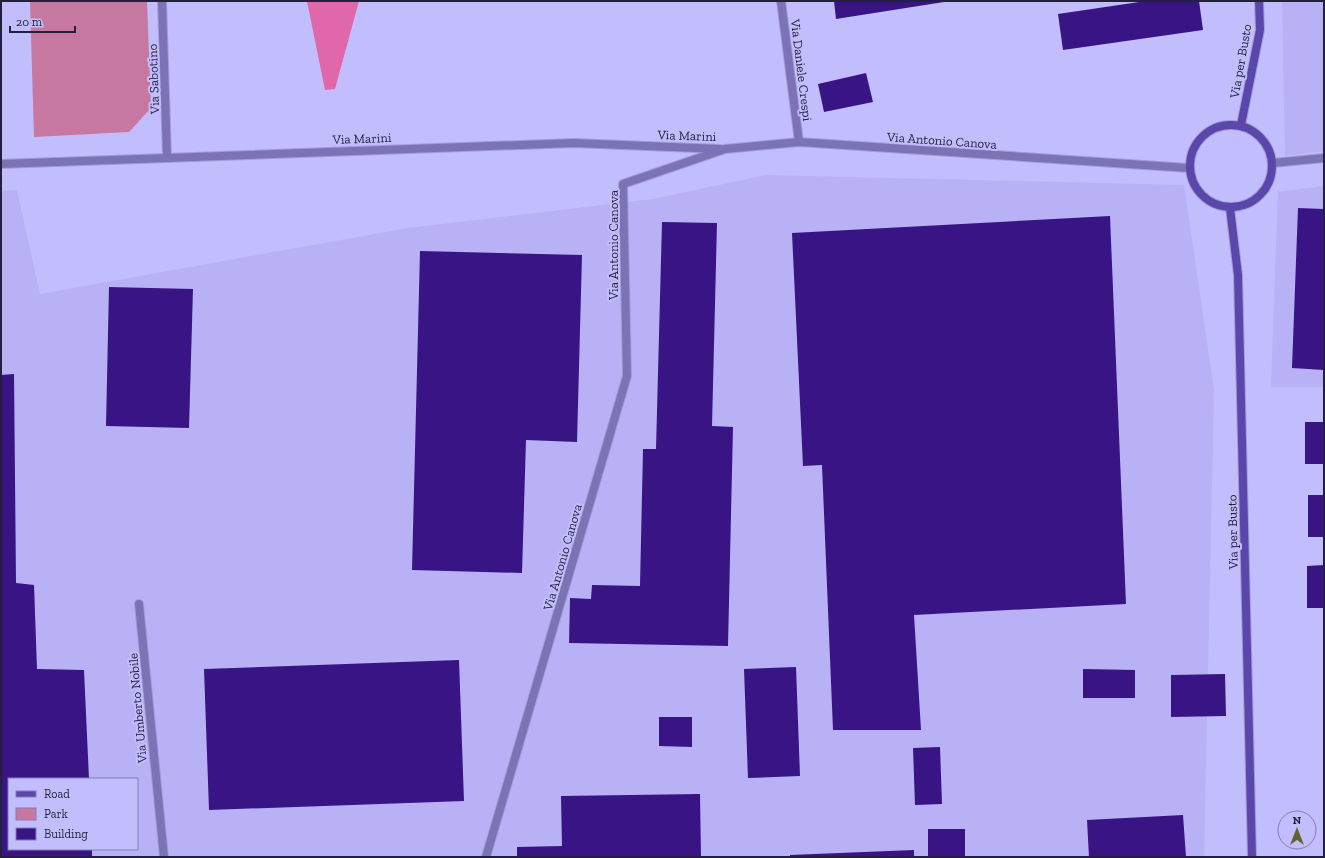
<svg xmlns="http://www.w3.org/2000/svg" width="1325" height="858" font-family="'Zilla Slab',serif">
<rect width="100%" height="100%" fill="#c2bdfc"/>
<!-- built -->
<g fill="#b8b1f5" fill-rule="evenodd">
<path d="M1282,1H1324V151L1285,156Z"/>
<path d="M766,175L1184,185L1214,390L1204,857H1V191L17,190L40,294L408,228L653,199ZM9,779H137V849H9Z"/>
<path d="M1324,186V387H1271L1278,192Z"/>
</g>
<!-- green -->
<path fill="#c778a1" d="M30,1H147L151,108L129,132L34,137Z"/>
<!-- forest -->
<path fill="#e067aa" d="M307,1H359L335,89L325,90Z"/>
<!-- building -->
<g fill="#391484">
<path d="M834,1H944V2L836,19Z"/>
<path d="M1146,1H1199L1203,30L1063,50L1058,14Z"/>
<path d="M866,73L873,102L824,112L818,84Z"/>
<path d="M1298,208L1324,209V370L1292,368Z"/>
<path d="M1110,216L1126,604L914,615L921,730H833L822,465L803,466L792,233Z"/>
<path d="M662,222L717,223L712,426L733,427L728,646L569,643L570,598L591,599L592,585L640,586L643,449H656Z"/>
<path d="M420,251L582,255L577,442L526,440L522,573L412,570Z"/>
<path d="M109,287L193,289L189,428L106,426Z"/>
<path d="M14,374L16,583L34,585L37,669L84,670L89,779H9V849H92V857H1V375Z"/>
<rect x="1305" y="422" width="19" height="42"/>
<rect x="1308" y="495" width="16" height="42"/>
<path d="M1324,565V608H1307V566Z"/>
<path d="M459,660L464,801L209,810L204,669Z"/>
<path d="M796,667L800,776L748,778L744,669Z"/>
<path d="M1083,669L1135,670V698H1083Z"/>
<path d="M1225,674L1226,716L1171,717V675Z"/>
<path d="M659,717H692V747L659,746Z"/>
<path d="M940,747L942,804L915,805L913,748Z"/>
<path d="M700,794L701,857H517V847L562,846L561,796Z"/>
<path d="M1183,815L1186,857H1089L1087,820Z"/>
<rect x="928" y="829" width="37" height="28"/>
<path d="M914,850V857H790V855Z"/>
</g>
<g fill="none" stroke-linecap="round" stroke-linejoin="round">
<!-- minor casing -->
<g stroke="#a29dd6" stroke-width="10">
<g id="minor">
<path d="M162,1L167,157"/>
<path d="M781,1L799,142"/>
<path d="M1273,163L1324,158"/>
<path d="M1,164L574,143L720,149"/>
<path d="M139,604L164,857"/>
<path d="M486,857L627,376L623,184L725,149L799,142L1189,168"/>
</g>
</g>
<!-- secondary casing -->
<g stroke="#a29dd6" stroke-width="10">
<g id="secondary">
<circle cx="1231" cy="166" r="41"/>
<path d="M1241,125L1260,30L1259,1"/>
<path d="M1230,208L1238,275L1252,857"/>
</g>
</g>
<!-- minor -->
<use href="#minor" stroke="#7c73b7" stroke-width="8"/>
<!-- secondary -->
<use href="#secondary" stroke="#5b47ac" stroke-width="8"/>
</g>
<g text-anchor="middle" stroke-width="4" stroke-linejoin="round" paint-order="stroke">
<!-- street labels -->
<g font-size="13" fill="#231f3d" stroke="#c2bdfc">
<text transform="translate(1240 61) rotate(-80)" y="5">Via per Busto</text>
<text transform="translate(802 70) rotate(83)" y="5">Via Daniele Crespi</text>
<text transform="translate(153 79) rotate(-92)" y="5">Via Sabotino</text>
<text transform="translate(687 135) rotate(2)" y="5">Via Marini</text>
<text transform="translate(362 138) rotate(-2)" y="5">Via Marini</text>
<text transform="translate(942 140) rotate(4)" y="5">Via Antonio Canova</text>
<text transform="translate(613 245) rotate(-90)" y="5">Via Antonio Canova</text>
<text transform="translate(1232 532) rotate(-91)" y="5">Via per Busto</text>
<text transform="translate(562 557) rotate(-74)" y="5">Via Antonio Canova</text>
<text transform="translate(137 708) rotate(-95)" y="5">Via Umberto Nobile</text>
</g>
</g>
<!-- border -->
<rect width="1325" height="858" fill="none" stroke="#231f3d" stroke-width="4"/>
<!-- legend -->
<rect x="8" y="778" width="130" height="72" fill="#c2bdfc" stroke="#827eb0"/>
<rect x="16" y="791" width="20" height="6" fill="#5b47ac" stroke="#827eb0"/>
<text x="44" y="798" font-size="12" fill="#231f3d">Road</text>
<rect x="16" y="808" width="20" height="12" fill="#c778a1" stroke="#827eb0"/>
<text x="44" y="818" font-size="12" fill="#231f3d">Park</text>
<rect x="16" y="828" width="20" height="12" fill="#391484" stroke="#827eb0"/>
<text x="44" y="838" font-size="12" fill="#231f3d">Building</text>
<!-- north arrow -->
<g transform="translate(1297 830)"><circle r="19" fill="#c2bdfc" stroke="#827eb0"/>
<path d="M0-3L7 15L0 10L-7 15Z" fill="#63632f"/>
<text y="-6" font-size="11" font-weight="bold" text-anchor="middle" fill="#231f3d">N</text>
</g>
<!-- scale -->
<path d="M10 26v6h65v-6" fill="none" stroke="#231f3d" stroke-width="2"/>
<text x="16" y="26" font-size="12" fill="#231f3d" stroke="#c2bdfc" stroke-width="3" paint-order="stroke">20 m</text>
</svg>
